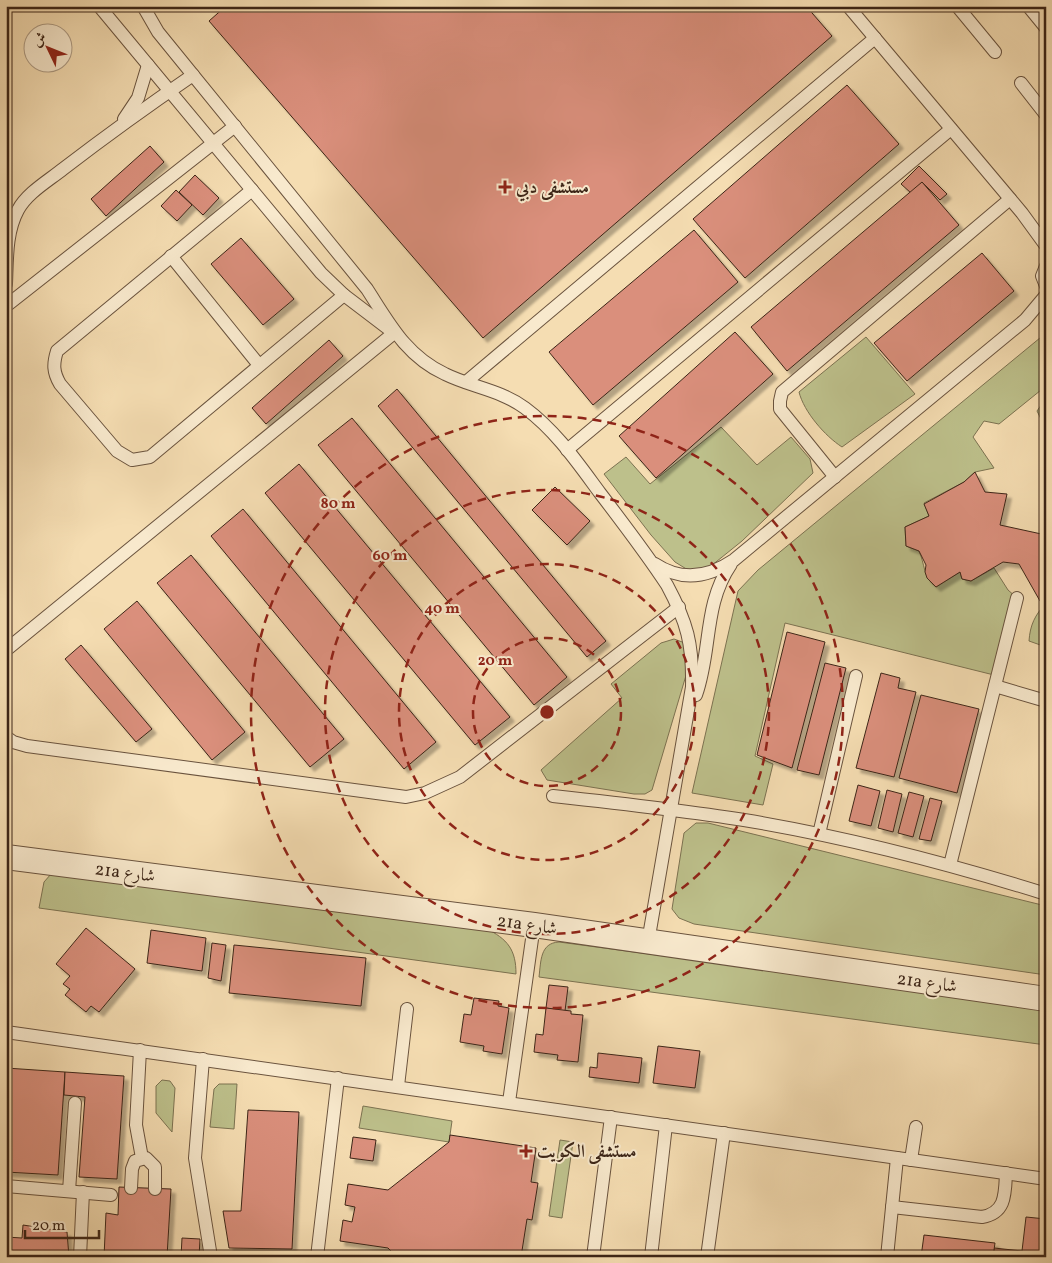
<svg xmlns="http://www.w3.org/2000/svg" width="1052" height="1263" font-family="Vollkorn,Amiri,serif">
<defs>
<filter id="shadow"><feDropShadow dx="4.5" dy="4.5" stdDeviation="1" flood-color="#0004"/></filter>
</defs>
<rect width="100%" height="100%" fill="#f5ddb2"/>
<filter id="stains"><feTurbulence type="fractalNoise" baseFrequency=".004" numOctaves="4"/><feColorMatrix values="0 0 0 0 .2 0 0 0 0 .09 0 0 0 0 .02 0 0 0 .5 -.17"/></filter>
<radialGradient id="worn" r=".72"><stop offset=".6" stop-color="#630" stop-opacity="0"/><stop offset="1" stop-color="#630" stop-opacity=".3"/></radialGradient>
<!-- green -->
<g fill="#bdc08b" stroke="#7c7251">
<path d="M1046,333V386L999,424L984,421L973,437L994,468L975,472L964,482L924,503L929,516L905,527L906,546L919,551C925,564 923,578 936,587L960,572L962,579L971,581L994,568L1008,590L1016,597L994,675L785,623L755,756L773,764L763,805L692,793L738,591L758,570Z"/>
<path d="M866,337L915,394L842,447C825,436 804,412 799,392Z"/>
<path d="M1046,398V429L1037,411Z"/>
<path d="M721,427L757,465L791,437L810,459L813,473L742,541L706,570H688L675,562L651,535L604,474L626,457L650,484Z"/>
<path d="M1046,603V647L1029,641C1030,625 1035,615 1046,603Z"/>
<path d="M674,639L685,643L687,672L652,790L645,794H634L547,780L541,770L622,698L611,684L661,643Z"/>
<path d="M696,823H708L1046,906V975L694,924L679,918L672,909L684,833Z"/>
<path d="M51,874L485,928C508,939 516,950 516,974L39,908L44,882Z"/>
<path d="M559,942L1046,1007V1045L539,977C541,961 540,943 559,942Z"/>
<path d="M162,1080L170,1081L175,1088L172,1132L156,1113V1086Z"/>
<path d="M219,1084H237L234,1129L210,1127L214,1089Z"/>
<path d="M363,1106L452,1121L449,1142L359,1128Z"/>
<path d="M560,1140L573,1142L562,1218L549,1216Z"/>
</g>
<!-- building -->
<g fill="#da8f7c" stroke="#3c2517" filter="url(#shadow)">
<path d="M226,6H806L832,36L483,338L209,21Z"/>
<path d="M847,85L899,144L745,278L693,219Z"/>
<path d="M150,146L164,162L106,216L91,199Z"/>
<path d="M919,166L947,194L940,200L922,182L911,193L901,184Z"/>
<path d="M195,175L219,198L203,215L179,192Z"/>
<path d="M922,182L959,225L787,371L751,327Z"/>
<path d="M176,190L192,205L177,221L161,206Z"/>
<path d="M694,230L738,282L593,405L549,352Z"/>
<path d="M241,238L294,299L263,325L211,264Z"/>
<path d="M982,253L1014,291L907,381L874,343Z"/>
<path d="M735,332L773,374L656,478L619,436Z"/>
<path d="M329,340L343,356L266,424L252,408Z"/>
<path d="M397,389L606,641L587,657L378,406Z"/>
<path d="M352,418L567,677L534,705L318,445Z"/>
<path d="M299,464L510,717L475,745L265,493Z"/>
<path d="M975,472L985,492L1007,494L1000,525L1046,535V599L1040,601L1019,564L1003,562L971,581L962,579L960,572L936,587L927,578L925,572L926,565L919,551L906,546L905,527L929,516L924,504L964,482Z"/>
<path d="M555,487L590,521L567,545L532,510Z"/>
<path d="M243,509L436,742L404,769L211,536Z"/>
<path d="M191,555L344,739L310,767L157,583Z"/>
<path d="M137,601L245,732L212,760L104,629Z"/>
<path d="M787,632L825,642L792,768L757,755Z"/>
<path d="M81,645L152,729L136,742L65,659Z"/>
<path d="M825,663L846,668L819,775L797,770Z"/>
<path d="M881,673L900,678L898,688L916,692L894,777L856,768Z"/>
<path d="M921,695L979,709L957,793L899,778Z"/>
<path d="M858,785L880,791L871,826L849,821Z"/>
<path d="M887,790L902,794L893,832L878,828Z"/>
<path d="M909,792L924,796L913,837L898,833Z"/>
<path d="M930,798L942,801L931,841L919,839Z"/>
<path d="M86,928L135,969L99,1012L91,1006L86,1012L65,995L70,989L63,984L70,976L56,964Z"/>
<path d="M151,930L206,938L202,971L147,963Z"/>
<path d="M212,943L226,945L221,981L208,978Z"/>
<path d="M234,945L366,958L361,1006L229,993Z"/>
<path d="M549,985L568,987L565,1011L546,1008Z"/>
<path d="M474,998L499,1001L498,1006L509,1008L502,1054L483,1051L484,1046L460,1042L464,1014L471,1015Z"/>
<path d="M546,1008L571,1011V1014L583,1015L578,1062L557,1060L558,1055L534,1052L536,1034L543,1035Z"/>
<path d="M658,1046L700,1051L695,1088L653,1083Z"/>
<path d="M598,1053L642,1058L639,1083L589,1077L590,1067L597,1068Z"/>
<path d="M6,1068L65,1072L58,1175L6,1172Z"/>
<path d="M65,1072L124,1076L117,1179L79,1177L85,1097L64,1095Z"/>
<path d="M248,1110L299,1112L292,1249L229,1248L223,1211H241Z"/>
<path d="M450,1135L536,1148L531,1182L538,1183L532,1220L527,1219L521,1257H397L388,1248L340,1241L343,1220L352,1222L355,1207L345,1205L348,1184L388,1190L449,1142Z"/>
<path d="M353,1137L376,1140L373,1161L350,1158Z"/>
<path d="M119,1187L171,1189L167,1257H104L106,1213L118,1215Z"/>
<path d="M1026,1217L1046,1219V1257H993L994,1248L1022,1251Z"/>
<path d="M23,1225L67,1232L69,1257H6V1237L22,1238Z"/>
<path d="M924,1235L995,1243L993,1257H921Z"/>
<path d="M182,1238L200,1239L199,1257H181Z"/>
</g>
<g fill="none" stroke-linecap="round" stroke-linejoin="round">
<!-- lane casing -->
<g stroke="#6a533e" stroke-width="14">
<g id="lane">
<path d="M99,6L321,273L344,295L390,330"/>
<path d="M143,6L158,32L367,289C389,323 406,356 445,374C471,387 501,390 525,408C556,431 577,462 600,493C623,523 646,553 667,585C687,622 693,644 692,687L648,942"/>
<path d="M848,6L1022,213L1046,246"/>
<path d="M957,6L995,52"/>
<path d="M1028,6L1046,28"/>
<path d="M1021,83L1046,115"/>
<path d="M124,119L138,98L148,65"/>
<path d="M252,190L57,351C53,364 53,372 60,384L117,451L132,460L150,457L344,295"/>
<path d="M171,256L259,365"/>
<path d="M1046,266L1042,276L1046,286"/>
<path d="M6,284C7,259 6,232 18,210C27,193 48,181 63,169C106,136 149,105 193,75"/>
<path d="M6,306L235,126"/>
<path d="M466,382L875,38"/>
<path d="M567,450L951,129"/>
<path d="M835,477L780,409V401L782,392L1010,199"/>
<path d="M655,564C682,582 709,577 734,560L1025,320L1046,295"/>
<path d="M6,650L394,333"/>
<path d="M995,686L1046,701"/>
<path d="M696,695C712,650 703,605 731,564"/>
<path d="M6,737L13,742L27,746L406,797L425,793L460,777L679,607"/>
<path d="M553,796C617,803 681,810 744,820C846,837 947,863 1046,894"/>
<path d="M819,834L856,676"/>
<path d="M950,865L1017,598"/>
<path d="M6,1032L1046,1179"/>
<path d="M140,1050L136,1125L142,1158"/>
<path d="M203,1059L195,1158L211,1257"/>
<path d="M398,1086L407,1009"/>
<path d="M509,1102L534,925"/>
<path d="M911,1160L916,1127"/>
<path d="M6,1186L111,1195"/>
<path d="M131,1188L132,1169L135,1161L146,1158L155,1167V1189"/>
<path d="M69,1191L75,1103"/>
<path d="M892,1207L982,1217C1006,1213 1005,1194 1006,1173"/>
<path d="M80,1257L83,1192"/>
<path d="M317,1257L338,1078"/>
<path d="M593,1257L611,1117"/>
<path d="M651,1257L666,1125"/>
<path d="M707,1257L724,1133"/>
<path d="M887,1257L897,1158"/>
</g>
</g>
<!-- street casing -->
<g stroke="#6a533e" stroke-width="26">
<path id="street" d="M6,857L534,925L1046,999"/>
</g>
<!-- lane -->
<use href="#lane" stroke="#f8e9cd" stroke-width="12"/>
<!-- street -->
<use href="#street" stroke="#f8e9cd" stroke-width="24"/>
</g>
<!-- distance rings -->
<g fill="none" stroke="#8f2418" stroke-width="2.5" stroke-dasharray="9 6">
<circle cx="547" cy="712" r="74"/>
<circle cx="547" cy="712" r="148"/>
<circle cx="547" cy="712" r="222"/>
<circle cx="547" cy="712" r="296"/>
</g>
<!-- markers -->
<g fill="#8f2418" stroke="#f8e9cd" stroke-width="2">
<path d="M502.5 179.5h5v5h5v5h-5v5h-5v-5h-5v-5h5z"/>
<path d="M523.5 1143.5h5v5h5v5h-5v5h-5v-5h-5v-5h5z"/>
</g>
<g text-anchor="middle" stroke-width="4" stroke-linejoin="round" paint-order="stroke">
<!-- poi labels -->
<g font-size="18" font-weight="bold" fill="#3c2517" stroke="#f8e9cd" text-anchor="start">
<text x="516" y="193">مستشفى دبي</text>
<text x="537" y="1157">مستشفى الكويت</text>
</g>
<!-- street labels -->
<g font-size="18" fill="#3c2517" stroke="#f8e9cd">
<text transform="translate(125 872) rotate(7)" y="6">21a شارع</text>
<text transform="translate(527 924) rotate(8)" y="6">21a شارع</text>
<text transform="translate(927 982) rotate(8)" y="6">21a شارع</text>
</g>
</g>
<circle cx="547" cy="712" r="8" fill="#8f2418" stroke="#f8e9cd" stroke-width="2.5"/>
<g font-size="15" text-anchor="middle" font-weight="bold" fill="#8f2418" stroke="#f8e9cd" stroke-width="4" stroke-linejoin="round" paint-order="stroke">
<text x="338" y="508">80 m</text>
<text x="390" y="560">60 m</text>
<text x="442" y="613">40 m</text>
<text x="495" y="665">20 m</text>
</g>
<!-- margin -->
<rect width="1052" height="1263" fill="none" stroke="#f5ddb2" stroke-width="25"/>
<rect x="8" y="8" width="1037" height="1248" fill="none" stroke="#3c2517" stroke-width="2.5"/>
<rect x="12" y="12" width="1027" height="1238" fill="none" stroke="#3c2517"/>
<!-- north arrow -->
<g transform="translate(48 48) rotate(313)"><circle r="24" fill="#f8e9cd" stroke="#ad9b84"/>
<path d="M0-4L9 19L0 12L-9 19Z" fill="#8f2418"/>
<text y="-8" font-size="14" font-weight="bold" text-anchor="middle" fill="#3c2517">ش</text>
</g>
<!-- scale -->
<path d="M25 1230v8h74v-8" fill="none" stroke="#3c2517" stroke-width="2.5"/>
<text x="32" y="1230" font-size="15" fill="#3c2517" stroke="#f8e9cd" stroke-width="4" paint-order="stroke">20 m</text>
<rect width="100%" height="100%" filter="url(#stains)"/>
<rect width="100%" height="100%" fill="url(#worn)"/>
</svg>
